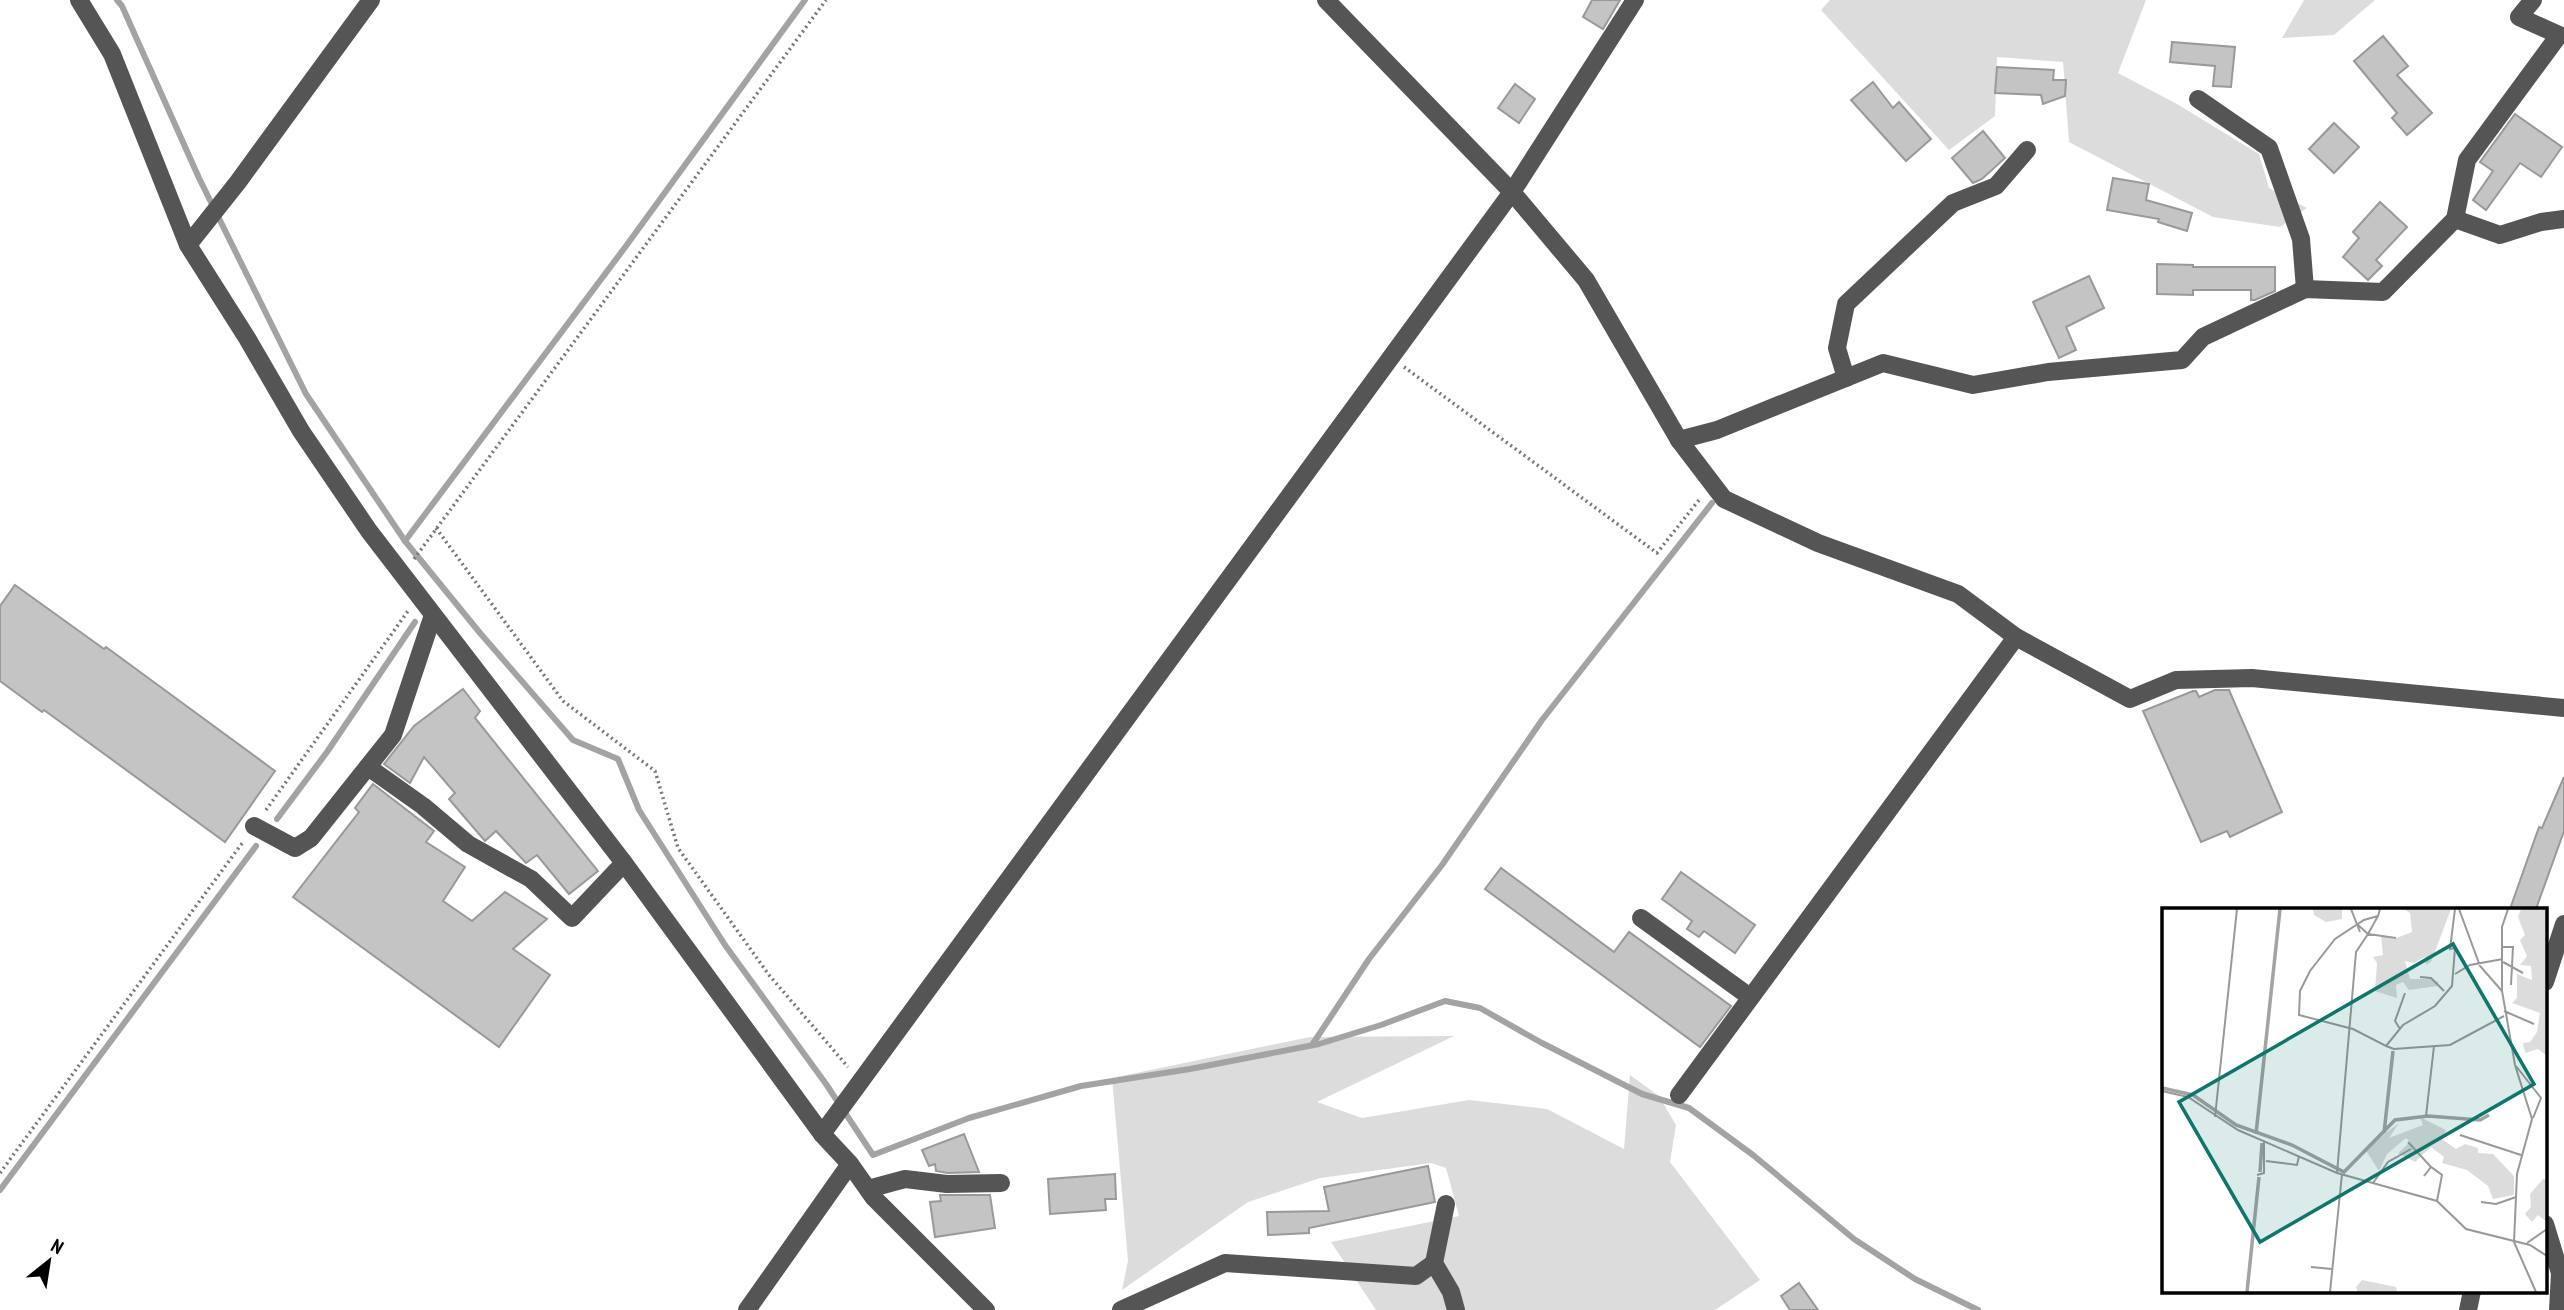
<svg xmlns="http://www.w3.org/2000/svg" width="2564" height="1310" font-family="'PT Sans Narrow',sans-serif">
<rect width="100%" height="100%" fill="#fff"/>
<!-- green -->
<g fill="#dcdcdc">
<path d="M1830,0H2146L2118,73L2177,104L2259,154L2269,188L2307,208L2280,227L2213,217L2069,142L2063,62L1997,57L1995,116L1949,150L1821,10Z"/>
<path d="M2304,0H2375L2334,35L2282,38Z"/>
<path d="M1454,1036L1317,1102L1362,1118L1469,1100L1547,1109L1624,1149L1630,1075L1659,1096L1676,1125L1670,1162L1760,1280L1715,1310H1376L1331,1242L1459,1216L1446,1168L1431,1163L1320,1178L1248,1202L1122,1290L1128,1261L1112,1078L1310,1037Z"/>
</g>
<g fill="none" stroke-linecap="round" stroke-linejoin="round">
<!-- stream -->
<g stroke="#a3a3a3" stroke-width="6">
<path d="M117,0L122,6L199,178L306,394L405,541L480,633L573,740L618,759L639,810L725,945L826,1084L873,1155L969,1118L1081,1086L1190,1069L1319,1044L1381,1025L1445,1001L1480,1008L1542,1043L1642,1094L1689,1108L1753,1155L1854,1239L1915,1279L1978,1310"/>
<path d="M405,541L626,246L805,0"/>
<path d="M277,819L327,752L415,622"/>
<path d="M1312,1045L1369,959L1442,865L1542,720L1712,503"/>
<path d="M0,1190L256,846"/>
</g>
</g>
<!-- building -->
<g fill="#c4c4c4" stroke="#999" stroke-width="2">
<path d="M1592,0H1620L1603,29L1583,17Z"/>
<path d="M2383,36L2408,66L2397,75L2432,113L2407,135L2392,118L2397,113L2354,61Z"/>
<path d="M2172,42L2235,47L2231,87L2213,86L2215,66L2170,62Z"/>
<path d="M1997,67L2054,70L2053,80H2066L2065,96L2043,104L2041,95L1995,93Z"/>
<path d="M1873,82L1893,108L1899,102L1931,139L1906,161L1851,100Z"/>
<path d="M1515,84L1535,99L1519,123L1498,108Z"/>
<path d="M2515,114L2562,147L2541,177L2520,163L2486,210L2473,200L2493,171L2480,162Z"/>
<path d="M2334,123L2359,147L2334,173L2309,149Z"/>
<path d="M1983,131L2005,158L1982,179L1973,183L1952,158Z"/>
<path d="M2113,178L2149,184L2146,200L2192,213L2187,231L2158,222L2159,219L2107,210Z"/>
<path d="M2380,202L2407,227L2376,260L2382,266L2368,280L2343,257L2359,238L2353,232Z"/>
<path d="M2157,264L2193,265V267H2275V291L2255,300H2251V290H2193V295L2157,294Z"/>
<path d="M2089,276L2104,308L2066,327L2076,350L2059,358L2033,302Z"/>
<path d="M15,585L104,649L106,647L275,771L225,842L44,710L42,712L0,681V606Z"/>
<path d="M463,689L480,711L475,718L598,871L569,894L537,855L526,863L496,831L485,841L449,799L455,793L424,757L410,783L384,764L414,726Z"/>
<path d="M2215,690H2229L2282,812L2230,837L2227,831L2201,842L2143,711L2193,691H2196L2199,697Z"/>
<path d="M2564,777V831L2536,909H2510L2539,827L2542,828Z"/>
<path d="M373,784L434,831L426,842L465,867L443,901L472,921L505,892L547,919L513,949L550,975L499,1047L293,897L359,812L355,808Z"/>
<path d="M1501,868L1614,952L1629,932L1731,1006L1700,1047L1485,889Z"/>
<path d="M1681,872L1755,925L1735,953L1704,931L1699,937L1687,929L1692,921L1662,899Z"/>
<path d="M964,1134L979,1172L948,1173L936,1171L935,1164L929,1166L922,1150Z"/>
<path d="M1428,1166L1435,1202L1309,1228V1233L1268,1235L1267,1212L1329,1211L1324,1187Z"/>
<path d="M1115,1174L1116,1199H1105L1106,1210L1050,1214L1048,1179Z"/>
<path d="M940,1195H990L995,1228L935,1237L930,1202L941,1201Z"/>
<path d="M1799,1283L1818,1310H1790L1781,1296Z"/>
</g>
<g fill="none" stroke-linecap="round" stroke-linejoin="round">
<!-- path -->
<g stroke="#777" stroke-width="3.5" stroke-dasharray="2 3.5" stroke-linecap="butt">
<path d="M1404,367L1657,553L1699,500"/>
<path d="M436,528L563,701L655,771L678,848L769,975L848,1067"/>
<path d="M414,559L826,0"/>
<path d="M266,810L408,611"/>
<path d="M0,1173L243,842"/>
</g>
<!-- minor -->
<g stroke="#555" stroke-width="18">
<path d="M79,0L112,54L188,245L247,338L301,431L369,531L624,863L822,1134L850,1164L874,1198L986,1310"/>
<path d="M1326,0L1512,192L1586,280L1679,440L1717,430L1883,363L1973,385L2048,372L2182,360L2203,337L2305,289L2383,292L2455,219L2467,160L2559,35L2519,17L2533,0"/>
<path d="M2198,99L2269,148L2301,239L2305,289"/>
<path d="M2455,219L2500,235L2541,222L2564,219"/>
<path d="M188,245L238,182L371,0"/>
<path d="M1846,378L1837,348L1846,304L1953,203L1996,186L2027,150"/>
<path d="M1679,440L1724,499L1818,543L1958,594L2016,637L2130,699L2176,680L2252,678L2564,708"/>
<path d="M368,767L423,806L468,844L531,879L572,918L624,863"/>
<path d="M254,826L295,848L311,838L393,735L433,615"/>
<path d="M1641,918L1750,997"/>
<path d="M2545,982L2564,924"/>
<path d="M1679,1095L2016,637"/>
<path d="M822,1134L1512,192L1635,0"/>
<path d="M868,1189L905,1179L947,1184L1001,1183"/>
<path d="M1446,1204L1434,1263L1451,1292L1456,1310"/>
<path d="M2545,1224L2560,1273L2558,1310"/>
<path d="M747,1310L850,1164"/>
<path d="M1121,1310L1225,1263L1416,1276L1434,1263"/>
<path d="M2468,1310L2472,1291"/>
</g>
</g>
<!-- overview -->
<g transform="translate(2162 908)">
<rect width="385" height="385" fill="#fff"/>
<path d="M151,1H180V11L164,14L152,7ZM242,1H289L269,54L264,57L263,49L252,55L243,53L248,71H268L277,74L275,78L247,82L241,74L234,77L235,90L213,83L215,55L211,49L221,47L219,27L232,31L250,24L248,5ZM359,1H385V148L376,141L363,145L361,135L368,134L375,124L378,105L350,95L355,90V66L370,72L369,58L358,57L365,48L358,32L363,27L356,9ZM258,209L284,222L280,231L294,241L303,236L316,240V245L331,246L352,268V287L331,291L326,278L305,262L280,255L282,249L269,239L253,254L236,245L248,234L244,230L225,246L217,263L203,241L237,215L227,230L261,217ZM381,271L385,272V314L376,307L370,314L363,306L369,299L368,286ZM200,372L234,379L235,383L196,384L194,379Z" fill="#dcdcdc"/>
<path fill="none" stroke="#a3a3a3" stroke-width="3.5" d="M0,180L31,187L74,217L130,237L182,264L233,212L266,208L318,212L327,207M222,225L231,143M94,226L118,1M98,264L100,235M85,384L97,269"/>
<path fill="none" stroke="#999" stroke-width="2" d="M189,1L198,24M218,1L216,8L202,12L173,31L148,63L138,83L137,107L191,121L224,138L241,117L273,98L290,78L293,40L288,41L293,1M297,1L318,58L340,83M346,1L340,19V83L353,157L370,211L355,266L352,334L374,384M216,8L206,26L234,30M340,39H351L349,77M341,54L361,65M293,66L308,57L341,51M258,69L269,70L282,83M342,103L372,116M238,121L233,113L243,85M224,138L232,141L288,137L342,108M354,158L379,190L371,210M0,183L26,189L76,222L175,265L275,293L304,321L368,337L385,348M264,208L272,138M53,209L75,1M298,227L359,247M246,234L269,259M104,253L135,257L137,248M175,265L194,44L206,26L196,17M95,267L102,265V233M262,268L269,259L280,267L275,293M211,275L226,254L249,241M319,294L334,296L354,289M365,335L385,321M149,359L170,361M168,384L180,266"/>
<path fill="#0f766e" fill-opacity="0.15" stroke="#0f766e" stroke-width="3.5" d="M291,36L372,176L98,334L17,194Z"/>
<rect width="385" height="385" fill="none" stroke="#000" stroke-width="3.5"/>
</g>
<!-- north arrow -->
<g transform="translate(49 1261) rotate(30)" stroke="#ffffff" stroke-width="5" paint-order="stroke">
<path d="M0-5L12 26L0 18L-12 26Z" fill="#000000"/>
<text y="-10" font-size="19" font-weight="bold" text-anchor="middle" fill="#000000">N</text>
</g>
</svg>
